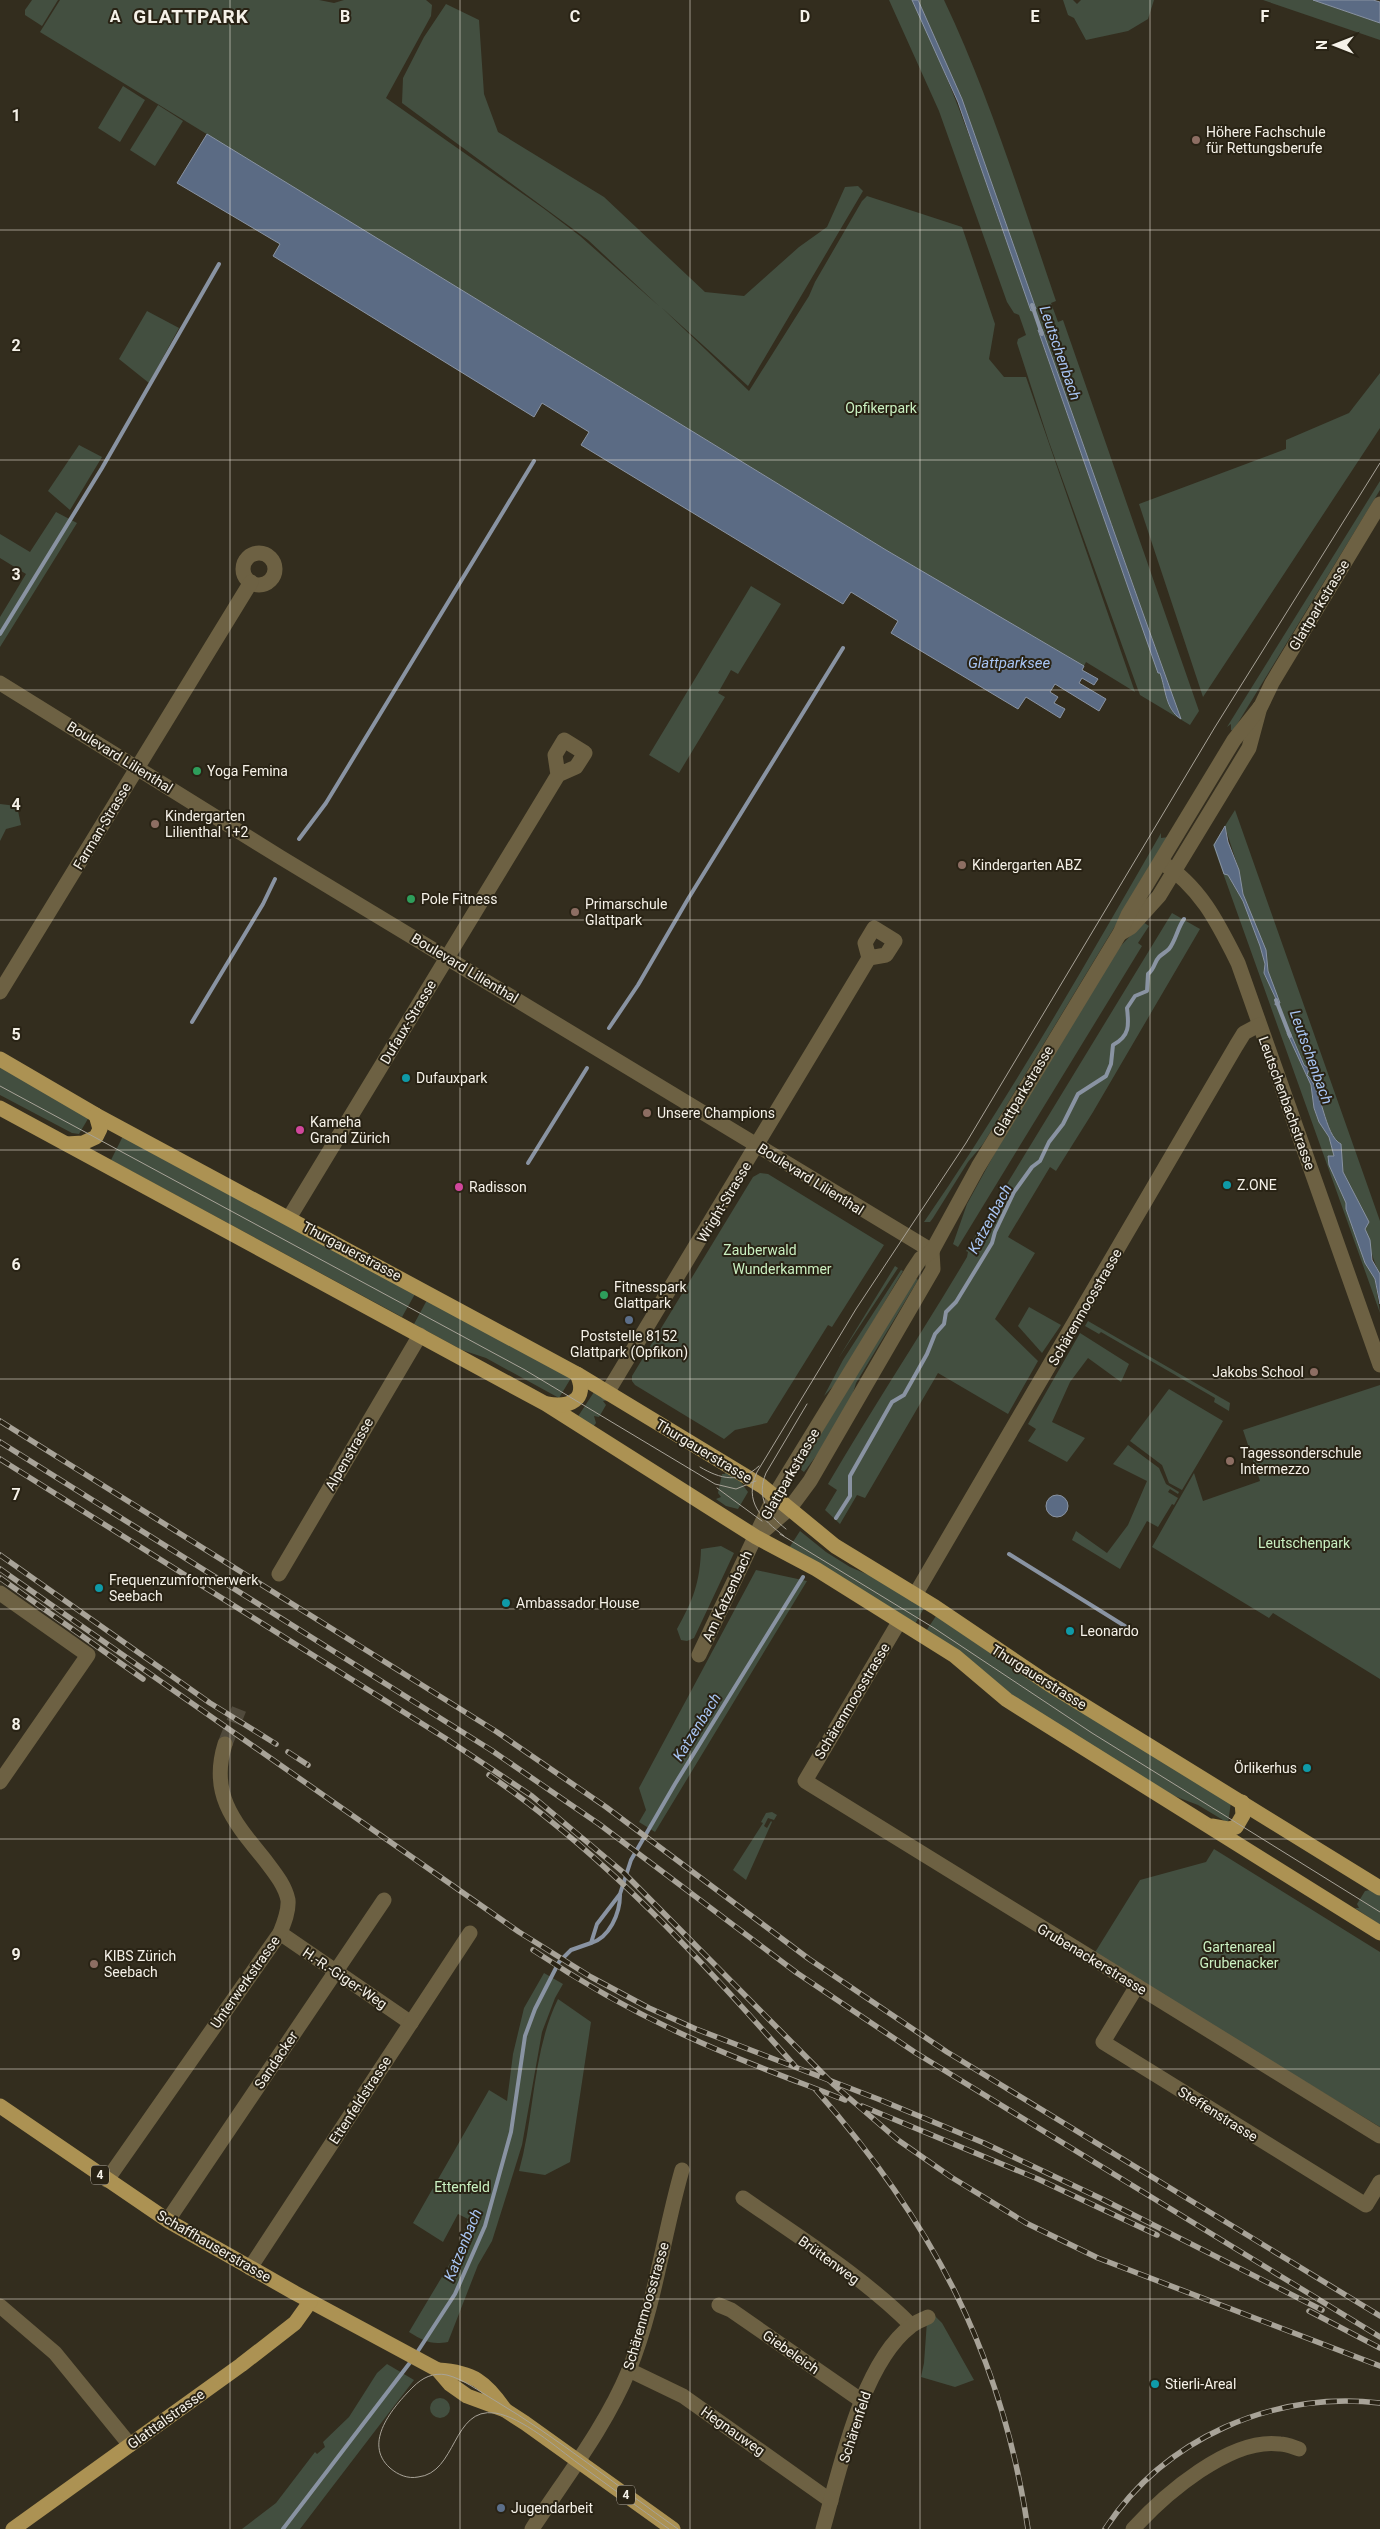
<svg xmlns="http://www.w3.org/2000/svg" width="1380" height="2529" font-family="Roboto,sans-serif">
<rect width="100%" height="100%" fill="#332d1e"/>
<!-- green -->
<g fill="#434f40" fill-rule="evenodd">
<path d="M32,0H58L42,26L25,15V10Z"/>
<path d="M60,0H319L334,3L344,0H426L432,5L431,16L386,98L543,208L580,236L659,306L588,240L402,103L403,78L424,37L446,4L479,20L484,94L498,132L604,197L705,292L744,296L799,247L827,227L845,187L858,186L863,191L748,386L661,307L749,391L809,296L815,282L862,201L867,196L962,227L995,324L989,359L1004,377H1026L1135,692L1086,662L1084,666L886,550L40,32Z"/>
<path d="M889,0H912C940,57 962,115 983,174C999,220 1013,266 1036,309L962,99L918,0H944C990,97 1021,199 1056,301L1051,303L1058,322L1063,320L1199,711L1190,725L1140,695L1137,687L1049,442L1017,343L1018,339L1026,335L1019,315L1014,313L1007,302L939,111ZM1042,329L1180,718C1169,712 1169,704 1167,692L1129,590L1038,331Z"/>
<path d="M1063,0H1073L1077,4L1081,0H1154L1148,19L1128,31L1086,40L1074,18L1068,15Z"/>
<path d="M1263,0H1313L1380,23V40Z"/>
<path d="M123,86L145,100L120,142L98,128Z"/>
<path d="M158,105L183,121L155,166L130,150Z"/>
<path d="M147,311L179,328L149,383L119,359Z"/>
<path d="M1380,373V428L1203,697L1139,504L1286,449V440L1349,413Z"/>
<path d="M79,445L102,457L70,510L48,491Z"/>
<path d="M1380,481V490L1233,731L1231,730V724L1227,727Z"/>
<path d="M56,512L77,523L0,647V617L26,574L0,558V534L30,552Z"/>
<path d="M751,586L781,604L738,674L731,670L718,693L725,697L679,773L649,755Z"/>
<path d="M0,804L17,806L21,825L6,829L0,841Z"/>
<path d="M1235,810L1380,1221V1274C1372,1259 1370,1245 1365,1229L1369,1222L1343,1172L1341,1144L1334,1139L1307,1075L1309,1069L1304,1065L1290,1032L1287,1033L1311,1085L1314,1109L1319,1122L1329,1137L1334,1156L1332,1157V1172L1346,1203V1209L1365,1263L1375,1279L1380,1313L1213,845ZM1225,827L1239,870L1243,894L1265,950L1268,971L1279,1003L1276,1005V999L1264,973L1265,964L1260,946L1243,901L1228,875Z"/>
<path d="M1161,833V838L1169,837L983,1144L968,1162L933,1218L930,1222H924C1010,1097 1085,965 1161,833Z"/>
<path d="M1172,913L1200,929L1093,1112L1056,1171L1050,1167L1008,1237L1035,1253L995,1319L1038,1361L1008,1414L938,1373L865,1498L857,1495L840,1524L825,1510L837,1490L828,1484C873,1407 922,1333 967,1257L968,1252L966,1251Z"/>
<path d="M1143,922L1149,926L1138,943L1142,946L958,1247L953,1244L967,1204L996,1151L1116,951Z"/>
<path d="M0,1067L89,1117L79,1134L72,1133L0,1095Z"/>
<path d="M123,1136L415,1294L402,1317L111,1160Z"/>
<path d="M760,1173L768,1174L884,1245L832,1327L828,1325L767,1423L735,1430L724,1439L635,1385L632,1381V1376L753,1177Z"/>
<path d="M895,1266L898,1268L838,1359Z"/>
<path d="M901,1270L903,1271L894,1286L839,1380L824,1396L843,1360Z"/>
<path d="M914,1277L918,1280L856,1383C847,1416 825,1445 804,1472L800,1469Z"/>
<path d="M427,1300L571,1378L559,1398L486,1358L462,1350L414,1324Z"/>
<path d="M1029,1307L1061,1325L1042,1353L1018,1326Z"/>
<path d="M1088,1321L1230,1403L1229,1411L1214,1402L1215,1398L1101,1332L1099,1334L1085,1326Z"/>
<path d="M1080,1333L1129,1364L1121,1382L1088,1358L1070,1382L1052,1422L1085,1438L1067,1462L1028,1441L1036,1429L1028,1424Z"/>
<path d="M1380,1385V1679L1273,1613L1269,1618L1152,1547L1194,1473L1203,1501L1260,1481L1243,1430Z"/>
<path d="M1169,1389L1223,1421L1182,1490L1169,1483L1162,1465L1130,1441Z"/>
<path d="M594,1392L609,1400L603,1401L606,1405L599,1417L594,1416L596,1423L593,1427L577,1418Z"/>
<path d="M1128,1445L1159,1468L1166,1484L1179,1492L1178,1494L1170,1489L1168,1492L1178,1498L1174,1505L1172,1504L1158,1527L1147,1521L1120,1569L1072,1540L1076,1531L1107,1553L1128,1525L1147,1481L1113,1464Z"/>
<path d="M724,1470L740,1481L748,1492L738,1509L726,1506L716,1499L721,1497L718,1493L722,1474H725Z"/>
<path d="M800,1531L826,1552L850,1567L876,1578L924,1608L915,1624L789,1548Z"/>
<path d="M721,1546L734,1553L694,1638L687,1641L681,1640L677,1629C693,1600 700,1583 701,1549Z"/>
<path d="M756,1570L807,1581L655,1832L639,1822L646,1810L639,1788Z"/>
<path d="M936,1616L1025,1676L1231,1802L1228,1823L1198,1805L1169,1794L1016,1698L926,1631Z"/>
<path d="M772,1812L777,1815L774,1820L768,1818L764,1826L767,1828L771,1821L772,1822L746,1880L733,1870L763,1823L761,1822L766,1813Z"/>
<path d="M1214,1849L1380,1952V2127L1094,1954L1140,1880L1206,1862Z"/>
<path d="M1370,1890L1380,1895V1925L1355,1908H1359L1357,1904L1365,1891Z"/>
<path d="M544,1973L563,1984L555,1998L542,2032L522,2145L509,2187L492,2241L478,2265L448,2342C430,2345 424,2341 409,2332L458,2250L468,2219L458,2214L443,2242L413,2223L489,2090L507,2101L513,2054L524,2008Z"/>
<path d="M558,1999L591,2022L570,2162L545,2175L519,2171C535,2115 532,2052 558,1999Z"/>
<path d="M935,2316L942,2323L974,2380L955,2387L921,2377L924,2363L927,2321Z"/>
<path d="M387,2364L414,2380L300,2529H242L276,2503L315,2452L317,2454L325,2447L323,2442L349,2417L377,2373Z"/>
<circle cx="440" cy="2408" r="10"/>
</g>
<!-- water -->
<g fill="#5b6b84" stroke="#8993a2">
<path d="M912,0H918L962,99L1036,309L1031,311L958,102Z"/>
<path d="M1313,0H1373L1380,2V23Z"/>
<path d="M207,134L886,550L1084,666L1082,670L1098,679L1094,685L1082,678L1079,683L1106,699L1099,711L1055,684L1050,692L1058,697L1054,703L1065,709L1060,718L1026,697L1018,709L891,633L898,621L851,592L843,604L581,445L589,432L547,406L542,403L534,417L273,256L280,244L177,183Z"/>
<path d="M1042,329C1089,460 1134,590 1181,719C1165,709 1166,689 1160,673H1158L1038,330Z"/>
<path d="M1225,826L1228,842L1239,870L1243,894L1266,950L1268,971L1280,1003L1275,1005L1276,999L1264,973L1265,964L1260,946L1243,901L1228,875L1224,874L1214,845Z"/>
<path d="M1290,1032L1304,1065L1309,1069L1307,1075C1322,1087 1324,1136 1341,1144L1343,1172L1369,1222L1365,1229L1370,1240L1372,1260L1380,1274V1304L1375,1279L1365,1263L1346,1209V1203L1329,1165L1328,1156H1334L1329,1137L1319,1122L1314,1108L1311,1085L1287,1033Z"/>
<circle cx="1057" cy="1506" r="11"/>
</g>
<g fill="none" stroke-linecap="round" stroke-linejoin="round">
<!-- stream -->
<g stroke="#8993a2" stroke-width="4">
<path d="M1032,305L1042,334"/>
<path d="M0,634L102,468L219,264"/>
<path d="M299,839L326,803L534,461"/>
<path d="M1276,1000L1290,1036"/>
<path d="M192,1022L263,904L275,879"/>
<path d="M609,1028L638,985L688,899L843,648"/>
<path d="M528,1163L587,1068"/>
<path d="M836,1518L850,1496V1476L892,1402L904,1395L927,1354L935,1334L944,1324L946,1312L956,1302L992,1243L995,1232L1014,1192L1032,1167L1040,1161L1049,1142L1063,1124L1078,1094L1106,1076L1111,1064L1113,1045C1130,1036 1129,1025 1127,1008L1135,996L1147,991L1148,974C1155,969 1154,962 1159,957C1162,954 1166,952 1169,949C1176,940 1177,929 1184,919"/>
<path d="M1009,1554L1136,1633"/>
<path d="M591,1943C609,1938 620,1914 620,1895"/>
<path d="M416,2354L455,2294L485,2226L511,2132L525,2036L535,2009L559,1962L571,1950L591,1943L597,1924L620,1894L631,1860L675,1784L803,1577"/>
<path d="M283,2529L412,2360"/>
</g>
<!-- minor-tunnel -->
<path stroke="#504a3c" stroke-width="15" stroke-dasharray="15 8" stroke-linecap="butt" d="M225,1744L239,1709"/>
<!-- minor -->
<g stroke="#6d6143" stroke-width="15">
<circle cx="259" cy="569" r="16"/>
<path d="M0,683L280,857L932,1251"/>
<path d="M1161,862C1200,886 1218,923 1238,963L1380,1365"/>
<path d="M1121,933L1131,927L1159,896L1249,748L1260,707"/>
<path d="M0,992L251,582"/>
<path d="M289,1218L558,775L576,767L585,753L564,740L555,755L558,775"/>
<path d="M607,1393L869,958L865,943L874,928L895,941L886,955L869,958"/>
<path d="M761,1533L790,1508L810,1481L933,1269L932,1251"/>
<path d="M279,1574L420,1335"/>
<path d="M0,1593L88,1655L0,1782"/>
<path d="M915,1595L1236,1046L1244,1033L1259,1025"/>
<path d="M899,1622L805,1781L1380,2136"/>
<path d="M699,1655L775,1495L913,1270L921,1258L932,1251L978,1167L1120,933L1128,915L1234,740L1261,706L1272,683L1380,504"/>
<path d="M280,1933L411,2023"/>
<path d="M1137,1986L1103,2042L1366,2205L1380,2182"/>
<path d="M107,2180L280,1933C284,1923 289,1911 288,1900C285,1885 274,1872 265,1860C235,1823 209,1795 225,1744"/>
<path d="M743,2198C800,2238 862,2276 911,2325"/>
<path d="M168,2220L384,1900"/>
<path d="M250,2268L470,1933"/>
<path d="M719,2305L731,2310L862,2401"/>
<path d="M0,2306L55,2353L130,2445"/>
<path d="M629,2370L683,2396L831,2501"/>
<path d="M532,2529C566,2477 605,2428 629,2370C655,2306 663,2236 682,2170"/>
<path d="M823,2529C840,2470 861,2364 911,2326C916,2322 922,2320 928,2317"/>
<path d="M1133,2529C1164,2495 1230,2437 1280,2444C1286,2444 1293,2447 1299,2449"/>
</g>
<!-- major -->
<g stroke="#ac9253" stroke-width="15">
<path d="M0,1059L96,1115L577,1374L762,1486L835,1546L935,1607L1049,1684L1380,1888"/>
<path d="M0,1108L546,1404L756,1537L816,1569L955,1656L1007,1700L1380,1933"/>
<path d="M67,1144L83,1143L96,1137L100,1129L96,1115"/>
<path d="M547,1404C569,1408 589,1400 577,1374"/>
<path d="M1213,1826L1229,1829L1236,1827L1243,1815L1242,1802"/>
<path d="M0,2106L170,2222L295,2293L438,2370L450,2384L467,2396L505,2410L525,2423L673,2529"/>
<path d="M438,2370C473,2372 486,2382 505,2410"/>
<path d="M13,2529L241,2365L295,2323L310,2302"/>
</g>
<!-- tram -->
<g stroke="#a8a398" stroke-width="1">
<path d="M0,1086L525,1370L715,1484L736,1489L756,1481"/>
<path d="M700,1467C720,1479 740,1484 759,1466"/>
<path d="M717,1488L762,1521"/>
<path d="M786,1529C767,1514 756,1497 766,1473L807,1404"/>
<path d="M780,1534L934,1628L1092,1733L1380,1912"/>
<path d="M784,1536C762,1519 743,1502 757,1472L856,1309L966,1143L1215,727L1380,463"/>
<path d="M669,2529C639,2508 609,2486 579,2464C557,2448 522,2417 495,2413C452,2407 457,2473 418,2477C408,2479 398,2475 390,2468C362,2443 393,2407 413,2387C422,2378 433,2372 447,2375C463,2379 479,2391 494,2400C558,2438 617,2486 678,2529"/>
</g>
<!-- rail casing -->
<g stroke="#a8a398" stroke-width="5.5">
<g id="rail">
<path d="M0,1421L497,1732L606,1807L809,1959L947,2052L1380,2316"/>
<path d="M0,1442L491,1750L599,1824L797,1973L916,2053L1380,2337"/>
<path d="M0,1459L445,1738L532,1796L624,1873L834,2085L898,2140L951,2177L1026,2223L1098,2258L1380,2366"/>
<path d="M0,1555L210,1703L276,1744"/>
<path d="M0,1569L519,1932L591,1977L649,2008L696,2029L878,2099L984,2143L1102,2199L1322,2310"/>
<path d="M0,1578L143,1679"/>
<path d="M288,1752L308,1765"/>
<path d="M489,1775C606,1855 702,1961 795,2066"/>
<path d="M533,1950C584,1984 637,2014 693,2039C743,2062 794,2080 845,2100"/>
<path d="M816,2090C932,2222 1002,2354 1028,2529"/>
<path d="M862,2106L1038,2179L1157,2235"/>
<path d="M1309,2311L1380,2348"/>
<path d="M1105,2529C1165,2438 1272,2391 1380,2403"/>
</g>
</g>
<!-- rail -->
<use href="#rail" stroke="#292315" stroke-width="4" stroke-dasharray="11" stroke-linecap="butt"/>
</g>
<!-- grid -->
<path fill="none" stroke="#f5f1e8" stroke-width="1" stroke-opacity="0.55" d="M230,0V2529M460,0V2529M690,0V2529M920,0V2529M1150,0V2529M0,230H1380M0,460H1380M0,690H1380M0,920H1380M0,1150H1380M0,1379H1380M0,1609H1380M0,1839H1380M0,2069H1380M0,2299H1380"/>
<!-- markers -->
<g fill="#8d6e63" stroke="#292315" stroke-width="2">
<circle cx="1196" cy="140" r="5"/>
<circle cx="155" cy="824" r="5"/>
<circle cx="962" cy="865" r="5"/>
<circle cx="575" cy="912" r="5"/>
<circle cx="647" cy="1113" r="5"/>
<circle cx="1314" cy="1372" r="5"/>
<circle cx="1230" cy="1461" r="5"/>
<circle cx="94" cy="1964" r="5"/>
</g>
<g fill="#2e9e5b" stroke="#292315" stroke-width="2">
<circle cx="197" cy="771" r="5"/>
<circle cx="411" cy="899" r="5"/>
<circle cx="604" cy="1295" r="5"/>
</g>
<g fill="#0f9aa8" stroke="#292315" stroke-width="2">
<circle cx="406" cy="1078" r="5"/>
<circle cx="1227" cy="1185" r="5"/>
<circle cx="99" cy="1588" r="5"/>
<circle cx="506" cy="1603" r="5"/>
<circle cx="1070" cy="1631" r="5"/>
<circle cx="1307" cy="1768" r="5"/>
<circle cx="1155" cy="2384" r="5"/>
</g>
<g fill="#d1479c" stroke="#292315" stroke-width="2">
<circle cx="300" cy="1130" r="5"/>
<circle cx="459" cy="1187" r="5"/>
</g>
<g fill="#5c6f8a" stroke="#292315" stroke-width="2">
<circle cx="629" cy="1320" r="5"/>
<circle cx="501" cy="2508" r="5"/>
</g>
<g text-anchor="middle" stroke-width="4" stroke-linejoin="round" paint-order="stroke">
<!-- shield labels -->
<g fill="#292315" stroke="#b8b3a9" stroke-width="1">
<rect x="91" y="2165.5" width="18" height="19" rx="4"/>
<rect x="617" y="2485.5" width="18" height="19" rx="4"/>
</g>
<g font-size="12" font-weight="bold" fill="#f5f1e8">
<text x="100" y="2179">4</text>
<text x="626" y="2499">4</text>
</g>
<!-- poi labels -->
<g font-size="14" fill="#f5f1e8" stroke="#292315" text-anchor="start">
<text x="1206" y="137">Höhere Fachschule<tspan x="1206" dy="16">für Rettungsberufe</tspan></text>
<text x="207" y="776">Yoga Femina</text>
<text x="165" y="821">Kindergarten<tspan x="165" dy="16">Lilienthal 1+2</tspan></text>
<text x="972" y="870">Kindergarten ABZ</text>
<text x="421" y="904">Pole Fitness</text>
<text x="585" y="909">Primarschule<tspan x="585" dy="16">Glattpark</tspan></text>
<text x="416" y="1083">Dufauxpark</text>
<text x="657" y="1118">Unsere Champions</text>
<text x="310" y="1127">Kameha<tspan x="310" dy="16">Grand Zürich</tspan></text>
<text x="1237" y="1190">Z.ONE</text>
<text x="469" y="1192">Radisson</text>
<text x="614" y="1292">Fitnesspark<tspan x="614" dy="16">Glattpark</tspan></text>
<text x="629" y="1341" text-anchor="middle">Poststelle 8152<tspan x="629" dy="16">Glattpark (Opfikon)</tspan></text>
<text x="1304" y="1377" text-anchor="end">Jakobs School</text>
<text x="1240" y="1458">Tagessonderschule<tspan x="1240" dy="16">Intermezzo</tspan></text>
<text x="109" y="1585">Frequenzumformerwerk<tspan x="109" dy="16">Seebach</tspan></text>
<text x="516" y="1608">Ambassador House</text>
<text x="1080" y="1636">Leonardo</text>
<text x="1297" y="1773" text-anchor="end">Örlikerhus</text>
<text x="104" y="1961">KIBS Zürich<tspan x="104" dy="16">Seebach</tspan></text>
<text x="1165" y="2389">Stierli-Areal</text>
<text x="511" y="2513">Jugendarbeit</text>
</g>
<!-- park labels -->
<g font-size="14" fill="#caf0c1" stroke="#292315">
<text x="881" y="413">Opfikerpark</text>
<text x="760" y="1255">Zauberwald</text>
<text x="782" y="1274">Wunderkammer</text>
<text x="1304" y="1548">Leutschenpark</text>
<text x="1239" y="1952">Gartenareal<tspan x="1239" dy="16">Grubenacker</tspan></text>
<text x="462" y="2192">Ettenfeld</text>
</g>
<!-- street labels -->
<g font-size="14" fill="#f5f1e8" stroke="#292315">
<text transform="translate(1319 605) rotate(-59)" y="5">Glattparkstrasse</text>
<text transform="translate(120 757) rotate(32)" y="5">Boulevard Lilienthal</text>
<text transform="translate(102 826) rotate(-59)" y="5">Farman-Strasse</text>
<text transform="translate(465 968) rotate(31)" y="5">Boulevard Lilienthal</text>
<text transform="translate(408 1022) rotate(-59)" y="5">Dufaux-Strasse</text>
<text transform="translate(1023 1091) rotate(-59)" y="5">Glattparkstrasse</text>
<text transform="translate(1287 1103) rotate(70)" y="5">Leutschenbachstrasse</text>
<text transform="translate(811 1179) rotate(32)" y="5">Boulevard Lilienthal</text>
<text transform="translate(724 1202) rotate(-59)" y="5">Wright-Strasse</text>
<text transform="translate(352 1251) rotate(28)" y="5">Thurgauerstrasse</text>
<text transform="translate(1085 1307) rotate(-60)" y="5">Schärenmoosstrasse</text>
<text transform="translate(704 1451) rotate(31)" y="5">Thurgauerstrasse</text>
<text transform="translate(349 1454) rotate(-60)" y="5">Alpenstrasse</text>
<text transform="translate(790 1474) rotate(-60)" y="5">Glattparkstrasse</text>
<text transform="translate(727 1596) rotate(-65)" y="5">Am Katzenbach</text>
<text transform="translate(1039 1677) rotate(32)" y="5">Thurgauerstrasse</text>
<text transform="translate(852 1701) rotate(-59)" y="5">Schärenmoosstrasse</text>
<text transform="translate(1092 1959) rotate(31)" y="5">Grubenackerstrasse</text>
<text transform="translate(345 1978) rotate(34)" y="5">H.-R.-Giger-Weg</text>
<text transform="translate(245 1982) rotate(-55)" y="5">Unterwerkstrasse</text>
<text transform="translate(276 2060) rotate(-56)" y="5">Sandacker</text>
<text transform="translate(360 2100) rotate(-57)" y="5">Ettenfeldstrasse</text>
<text transform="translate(1218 2114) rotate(32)" y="5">Steffenstrasse</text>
<text transform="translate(214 2246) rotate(30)" y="5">Schaffhauserstrasse</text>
<text transform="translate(829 2260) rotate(36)" y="5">Brüttenweg</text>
<text transform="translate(646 2306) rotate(-74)" y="5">Schärenmoosstrasse</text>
<text transform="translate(791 2352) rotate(35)" y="5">Giebeleich</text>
<text transform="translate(166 2419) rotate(-36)" y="5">Glatttalstrasse</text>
<text transform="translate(855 2427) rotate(-72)" y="5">Schärenfeld</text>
<text transform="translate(733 2431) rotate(35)" y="5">Hegnauweg</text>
</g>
<!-- water labels -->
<g font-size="15" font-style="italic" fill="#a8c5f4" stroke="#292315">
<text transform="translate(1060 353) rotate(71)" y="5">Leutschenbach</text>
<text x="1009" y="668">Glattparksee</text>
<text transform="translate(1311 1057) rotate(70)" y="5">Leutschenbach</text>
<text transform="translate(990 1219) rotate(-62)" y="5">Katzenbach</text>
<text transform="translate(697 1727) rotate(-58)" y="5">Katzenbach</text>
<text transform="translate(463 2245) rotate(-68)" y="5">Katzenbach</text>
</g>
<!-- district labels -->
<g font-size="19" font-weight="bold" letter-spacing="1" fill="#f5f1e8" stroke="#292315">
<text x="191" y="23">GLATTPARK</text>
</g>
</g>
<g font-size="16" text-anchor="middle" font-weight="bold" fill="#f5f1e8" stroke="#292315" stroke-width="4" stroke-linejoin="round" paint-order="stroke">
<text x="115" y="22">A</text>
<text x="345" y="22">B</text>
<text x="575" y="22">C</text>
<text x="805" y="22">D</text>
<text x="1035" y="22">E</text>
<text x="1265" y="22">F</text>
<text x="16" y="121">1</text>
<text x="16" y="351">2</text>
<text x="16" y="580">3</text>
<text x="16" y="810">4</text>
<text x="16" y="1040">5</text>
<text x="16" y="1270">6</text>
<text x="16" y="1500">7</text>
<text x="16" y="1730">8</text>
<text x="16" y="1960">9</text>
</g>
<!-- north arrow -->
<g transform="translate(1335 45) rotate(270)" stroke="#292315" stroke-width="4" paint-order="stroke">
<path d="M0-4L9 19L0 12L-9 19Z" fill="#f5f1e8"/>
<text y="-8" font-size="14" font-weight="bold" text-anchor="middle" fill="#f5f1e8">N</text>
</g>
</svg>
